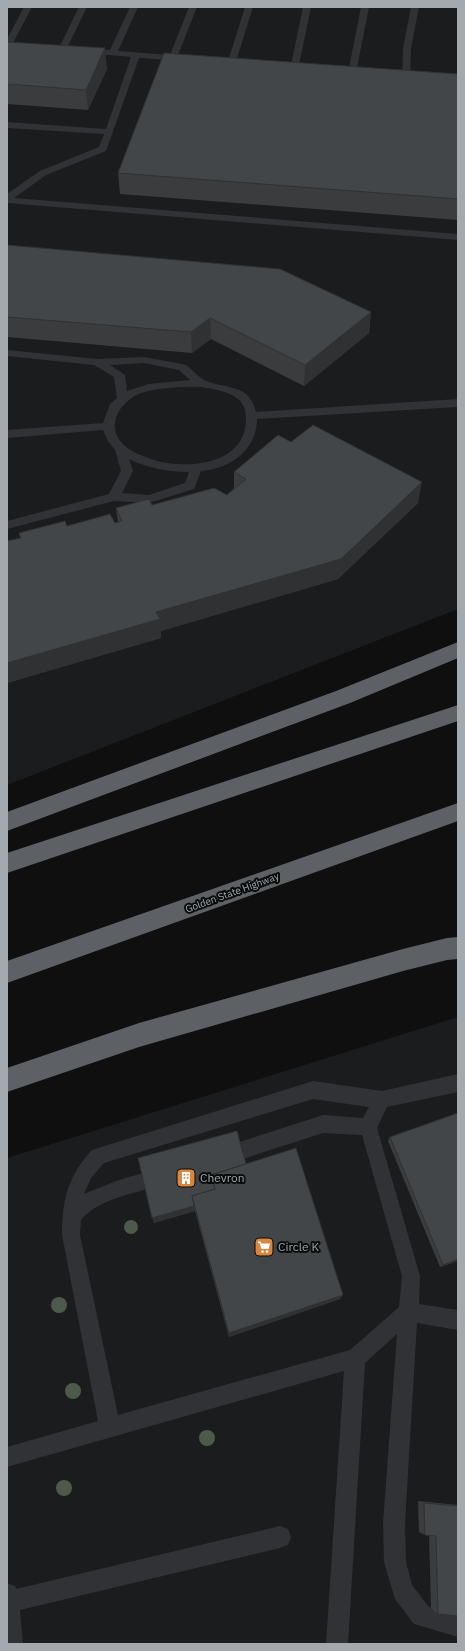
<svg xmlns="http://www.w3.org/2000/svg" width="465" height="1651" font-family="'IBM Plex Sans',sans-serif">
<rect width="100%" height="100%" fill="#0f0f10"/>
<!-- built -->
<g fill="#1b1c1d">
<path d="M7,7H458V609L7,785Z"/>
<path d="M458,1017V1644H7V1158Z"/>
</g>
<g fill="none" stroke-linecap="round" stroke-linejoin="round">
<!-- service -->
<g fill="#313235" fill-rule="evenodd">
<path d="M24,7H32L12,45L7,47V39Z"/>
<path d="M79,7H87L66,50L65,52H59L58,50Z"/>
<path d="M130,7H138L118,51L170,55L189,7H197L178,55L185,56L186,58C180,63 149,58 139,58L106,151L46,175L14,198L458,234V240L7,203V194L40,171L99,147L104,134L7,128V122L106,129L131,57L86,53L82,51L86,49L110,50Z"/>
<path d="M245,7H253L236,61L235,63H229L228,61Z"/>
<path d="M303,7H311L299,65L295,68L291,65Z"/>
<path d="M361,7H369L355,78L351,81L347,78Z"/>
<path d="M411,7H419L411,48L410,82L406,85L402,82L403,48Z"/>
<path d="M7,350L97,359L144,357L182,364L186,365C192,369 199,378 206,381C227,389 250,384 256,412L458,399V407L257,419C257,450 230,469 201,471L194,489L149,503L114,501L7,529V521L109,494L121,471L115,450L108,441L103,430L7,438V430L103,423L110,404L117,398L114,377L94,365L7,356ZM144,363L179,370L190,380L149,384L127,391L125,375L110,365ZM201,387C213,389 228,391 238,399C245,404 246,413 246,421C244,467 183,470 151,459C141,455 131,452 124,445C104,427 120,401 141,393C160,387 181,387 201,387ZM129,459C147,468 169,472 189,472L185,483L149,495L122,493L133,471Z"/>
<path d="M458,1074V1092L387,1107L377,1128L420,1276L419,1304L458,1310V1330L417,1323L405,1523L406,1562L412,1585L429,1607L458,1615V1637L414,1624L395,1599L384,1562L383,1523L397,1334L365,1363L348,1644H326L344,1371L7,1467V1447L98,1421L62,1235C62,1200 68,1176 92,1150L313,1081L382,1091ZM313,1099L369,1107L363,1118L323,1115L224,1147L218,1150L215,1156L218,1162L224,1165L323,1133L362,1135L402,1276L399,1307L350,1350L118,1415L80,1235L81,1220C97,1199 139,1192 163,1185L169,1182L172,1176L169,1170L163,1167L116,1181L84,1194L91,1178L104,1163Z"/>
<path d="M280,1526L288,1529L291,1537L288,1545L280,1548L20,1610L23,1644H7V1583L15,1586L16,1589Z"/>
</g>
<!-- motorway -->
<g fill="#5d6165" fill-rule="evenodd">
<path d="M458,642V658L350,703L7,831V812L336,691Z"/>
<path d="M458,705V721L7,873V853Z"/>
<path d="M458,803V821L7,983V961Z"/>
<path d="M458,937V959L447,960L403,971L139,1047L7,1092V1068L139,1023L403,949L447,938Z"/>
</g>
</g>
<!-- trees -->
<g fill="#4d5a4b">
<circle cx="131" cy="1227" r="7"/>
<circle cx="59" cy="1305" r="8"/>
<circle cx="73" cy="1391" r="8"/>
<circle cx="207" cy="1438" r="8"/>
<circle cx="64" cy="1488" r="8"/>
</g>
<!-- wall -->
<g fill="#3a3c3e">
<path d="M7,42L107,69L88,110L7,104Z"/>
<path d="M458,74V220L120,194L118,173Z"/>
<path d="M7,245L371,312L369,333L304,386L211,339L192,353L7,337Z"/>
<path d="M291,442L418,503L338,579L161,631V638L7,683V541L20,538L19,533L67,526L115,523L118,522L116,508L152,505L227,495L234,488V472Z"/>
<path d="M458,1113V1261L440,1267L388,1141L390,1137Z"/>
<path d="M246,1164L340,1299L229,1337L194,1207L195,1211L154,1223Z"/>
<path d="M418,1501L458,1505V1616L438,1614L431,1608L429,1535H425L419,1532Z"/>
</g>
<!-- shaded-wall -->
<g fill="#2f3132">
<path d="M105,48L107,69L88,110L86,90Z"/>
<path d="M371,312L369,333L304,386L305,365Z"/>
<path d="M210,318L211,339L192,353L191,332Z"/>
<path d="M422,482L418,503L338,579L161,631V638L7,683V663L156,612Z"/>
<path d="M194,1206L195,1211L154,1223L152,1218Z"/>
<path d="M458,1259V1261L440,1267L443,1265Z"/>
<path d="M343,1295L340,1299L229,1337V1333Z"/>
</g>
<!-- building -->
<g fill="#434648" stroke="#2f3132">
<path d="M7,42L105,48L86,90L7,84Z"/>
<path d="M164,53L458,74V199L118,173Z"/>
<path d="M7,245L280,269L371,312L305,365L210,318L191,332L7,317Z"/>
<path d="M313,425L422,482L341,559L156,612L160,619L7,663V541L21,538L19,533L65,521L67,526L110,514L115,523L122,521L116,508L149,499L152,505L214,488L227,495L246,479L234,472L278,435L291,442Z"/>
<path d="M458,1113V1259L443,1265L390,1137Z"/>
<path d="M237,1131L246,1164L211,1175L215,1189L192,1196L194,1206L152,1218L138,1158Z"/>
<path d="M296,1148L343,1295L229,1333L192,1196L215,1189L211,1175Z"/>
<path d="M424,1503L458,1506V1616L438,1614L436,1536L425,1535Z"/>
</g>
<!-- icons -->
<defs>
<g id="building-square" transform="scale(1)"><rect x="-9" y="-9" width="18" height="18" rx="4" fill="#d9863f" stroke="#0a0b0b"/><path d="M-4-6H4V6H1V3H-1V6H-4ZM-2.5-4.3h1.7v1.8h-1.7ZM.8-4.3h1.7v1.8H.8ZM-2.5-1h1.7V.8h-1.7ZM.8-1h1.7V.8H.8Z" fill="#fff"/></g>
<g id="supermarket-square" transform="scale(1)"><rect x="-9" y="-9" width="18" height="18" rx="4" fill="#d9863f" stroke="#0a0b0b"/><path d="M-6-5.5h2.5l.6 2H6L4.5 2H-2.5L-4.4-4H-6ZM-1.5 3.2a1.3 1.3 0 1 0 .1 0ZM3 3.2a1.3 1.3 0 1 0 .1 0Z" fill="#fff"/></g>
</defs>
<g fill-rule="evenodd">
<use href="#building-square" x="186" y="1178"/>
<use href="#supermarket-square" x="264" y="1247"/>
</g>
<g text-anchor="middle" stroke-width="4" stroke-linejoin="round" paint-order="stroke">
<!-- street labels -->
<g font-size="10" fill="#a2a9af" stroke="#0a0b0b">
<text transform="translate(232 892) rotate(-20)" y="4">Golden State Highway</text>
</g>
<!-- near-poi labels -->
<g font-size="12" fill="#a2a9af" stroke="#0a0b0b" text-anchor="start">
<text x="200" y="1182">Chevron</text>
<text x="278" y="1251">Circle K</text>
</g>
</g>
<!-- border -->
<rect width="465" height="1651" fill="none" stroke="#a2a9af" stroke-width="16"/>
</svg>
